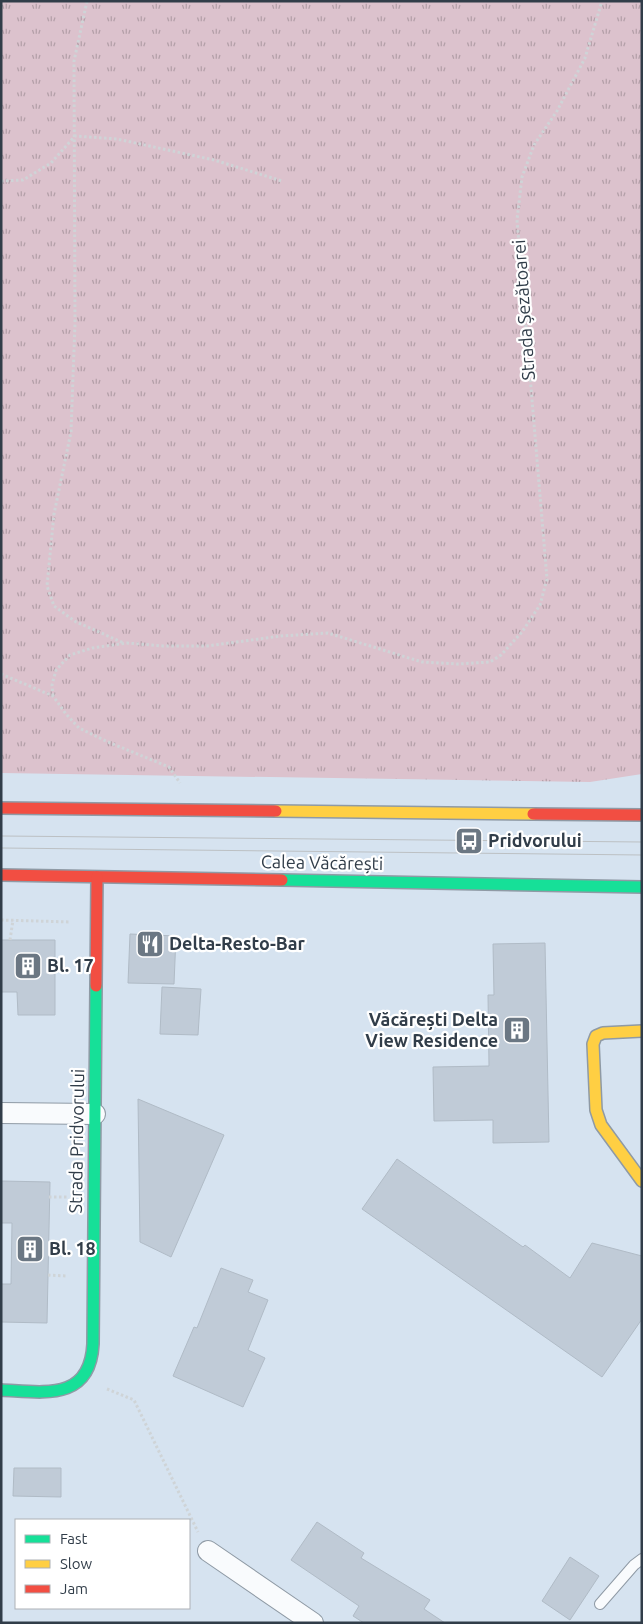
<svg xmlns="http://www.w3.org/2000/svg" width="643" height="1624" font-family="Ubuntu,sans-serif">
<defs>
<pattern id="grass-tufts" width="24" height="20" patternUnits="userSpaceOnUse" patternTransform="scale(1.25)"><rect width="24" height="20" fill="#dcc2cd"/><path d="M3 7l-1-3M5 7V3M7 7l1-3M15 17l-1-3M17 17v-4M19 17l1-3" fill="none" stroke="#b39fa8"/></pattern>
</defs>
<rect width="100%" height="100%" fill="#d6e3f0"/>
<!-- grass -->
<path fill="url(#grass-tufts)" d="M1,1H642V774L590,782L1,773Z"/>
<!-- building -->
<g fill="#c0cbd7" stroke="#b0bbc6">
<path d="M130,934L176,936L174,984L128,983Z"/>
<path d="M1,940H55V1015H18L17,992H1Z"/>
<path d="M545,943L549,1142L493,1143V1120L434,1121L433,1067L489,1066L488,995H494L493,944Z"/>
<path d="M162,987L201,989L198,1035L160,1034Z"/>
<path d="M138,1099L224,1135L171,1257L140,1242Z"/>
<path d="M397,1159L523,1247L525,1245L570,1278L592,1243L642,1256V1319L602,1377L362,1209Z"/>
<path d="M1,1181L50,1182L47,1323L1,1322V1284H11L12,1223H1Z"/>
<path d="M221,1268L253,1280L248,1292L268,1300L248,1350L265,1358L243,1407L173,1376L194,1327L197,1328Z"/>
<path d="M14,1468H61V1497L13,1496Z"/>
<path d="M317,1522L364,1553L361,1558L430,1600L424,1609L445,1623H364L353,1616L359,1606L291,1560Z"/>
<path d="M570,1557L599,1576L570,1620L542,1601Z"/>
</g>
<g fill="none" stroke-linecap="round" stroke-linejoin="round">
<!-- lane casing -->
<g stroke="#8f9aa5" stroke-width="12">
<path id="lane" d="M600,1604L634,1565L642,1559"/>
</g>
<!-- street casing -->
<g stroke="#8f9aa5" stroke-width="22">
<g id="street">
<path d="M1,1113L95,1114"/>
<path d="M208,1551L313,1623"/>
</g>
</g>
<!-- fast casing -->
<g stroke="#8f9aa5" stroke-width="14">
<g id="fast">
<path d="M282,880L642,887"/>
<path d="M1,1390C43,1392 90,1402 93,1344L96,986"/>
</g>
</g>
<!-- slow casing -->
<g stroke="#8f9aa5" stroke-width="14">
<g id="slow">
<path d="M276,811L533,814"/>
<path d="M642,1031L603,1033L596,1036L593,1044L596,1110L601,1125L642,1181"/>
</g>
</g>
<!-- jam casing -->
<g stroke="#8f9aa5" stroke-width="14">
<g id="jam">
<path d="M1,808L276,811"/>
<path d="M533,814L642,815"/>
<path d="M1,875L282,880"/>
<path d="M96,986L97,877"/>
</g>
</g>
<!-- path -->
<g stroke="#cfd4d7" stroke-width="3" stroke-dasharray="2.5 2.5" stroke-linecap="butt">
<path d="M87,1L74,61L75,323L71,432L54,514L47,586L54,606L76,622L124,643"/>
<path d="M1,181L23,180L51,163L75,136L117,139L214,160L282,181"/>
<path d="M1,674L53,696L66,714L79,728L108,742L169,767L180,783"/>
<path d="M53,696L52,685L56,670L70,655L92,648L127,643L163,646H207L281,636L328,633L422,662L458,664L490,662L501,655L522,632L540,605L547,579L517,220L522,177L534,145L557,111L585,58L602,1"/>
<path d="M1,920L71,922"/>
<path d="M10,940L13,920"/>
<path d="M49,1197H69"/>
<path d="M48,1275L67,1276"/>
<path d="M107,1389L134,1400L198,1532"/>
</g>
<!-- lane -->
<use href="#lane" stroke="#f9fbfd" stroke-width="10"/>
<!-- street -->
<use href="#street" stroke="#f9fbfd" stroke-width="20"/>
<!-- fast -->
<use href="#fast" stroke="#16e098" stroke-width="11"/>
<!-- slow -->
<use href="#slow" stroke="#ffcf43" stroke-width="11"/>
<!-- jam -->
<use href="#jam" stroke="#f24e42" stroke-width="11"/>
<!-- tram -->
<g stroke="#bcc0c3" stroke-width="1">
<path d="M1,836L642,842"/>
<path d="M1,848L642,855"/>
</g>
</g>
<!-- icons -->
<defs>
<g id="bus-square" transform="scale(1.4375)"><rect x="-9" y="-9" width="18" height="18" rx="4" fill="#6b7783" stroke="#fff"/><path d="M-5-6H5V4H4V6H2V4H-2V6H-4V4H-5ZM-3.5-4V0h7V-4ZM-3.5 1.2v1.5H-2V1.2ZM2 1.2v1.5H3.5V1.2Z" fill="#fff"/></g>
<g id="restaurant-square" transform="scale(1.4375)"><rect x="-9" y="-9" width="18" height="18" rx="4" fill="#6b7783" stroke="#fff"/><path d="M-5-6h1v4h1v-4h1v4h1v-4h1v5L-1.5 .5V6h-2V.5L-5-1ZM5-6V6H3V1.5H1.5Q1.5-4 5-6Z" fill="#fff"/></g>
<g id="building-square" transform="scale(1.4375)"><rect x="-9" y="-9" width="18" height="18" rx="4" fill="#6b7783" stroke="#fff"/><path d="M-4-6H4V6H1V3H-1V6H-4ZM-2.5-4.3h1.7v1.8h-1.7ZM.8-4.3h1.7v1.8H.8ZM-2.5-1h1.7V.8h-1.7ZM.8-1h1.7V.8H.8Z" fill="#fff"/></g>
</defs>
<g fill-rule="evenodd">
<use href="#bus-square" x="469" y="841"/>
<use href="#restaurant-square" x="150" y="944"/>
<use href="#building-square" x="28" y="966"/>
<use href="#building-square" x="517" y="1030"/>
<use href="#building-square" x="30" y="1249"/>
</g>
<g text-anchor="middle" stroke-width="4.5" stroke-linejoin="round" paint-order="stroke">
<!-- street labels -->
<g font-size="18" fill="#313d49" stroke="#fff">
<text transform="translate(524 310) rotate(-94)" y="6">Strada Șezătoarei</text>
<text transform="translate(322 863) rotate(1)" y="6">Calea Văcărești</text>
<text transform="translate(77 1141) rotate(-89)" y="6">Strada Pridvorului</text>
</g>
<!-- poi labels -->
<g font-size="18" font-weight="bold" fill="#313d49" stroke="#fff" text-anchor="start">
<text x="488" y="847">Pridvorului</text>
<text x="169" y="950">Delta-Resto-Bar</text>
<text x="47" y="972">Bl. 17</text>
<text x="498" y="1026" text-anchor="end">Văcărești Delta<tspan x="498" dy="21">View Residence</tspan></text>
<text x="49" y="1255">Bl. 18</text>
</g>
</g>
<!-- border -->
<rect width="643" height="1624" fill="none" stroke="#313d49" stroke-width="5"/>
<!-- legend -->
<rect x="15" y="1519" width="175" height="90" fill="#ffffff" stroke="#adb1b6"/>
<rect x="25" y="1535" width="25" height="8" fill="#16e098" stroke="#adb1b6"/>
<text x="60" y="1544" font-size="15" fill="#313d49">Fast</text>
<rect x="25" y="1560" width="25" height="8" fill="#ffcf43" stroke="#adb1b6"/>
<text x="60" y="1569" font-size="15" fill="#313d49">Slow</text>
<rect x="25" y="1585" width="25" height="8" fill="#f24e42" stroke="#adb1b6"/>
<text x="60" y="1594" font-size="15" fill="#313d49">Jam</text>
</svg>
